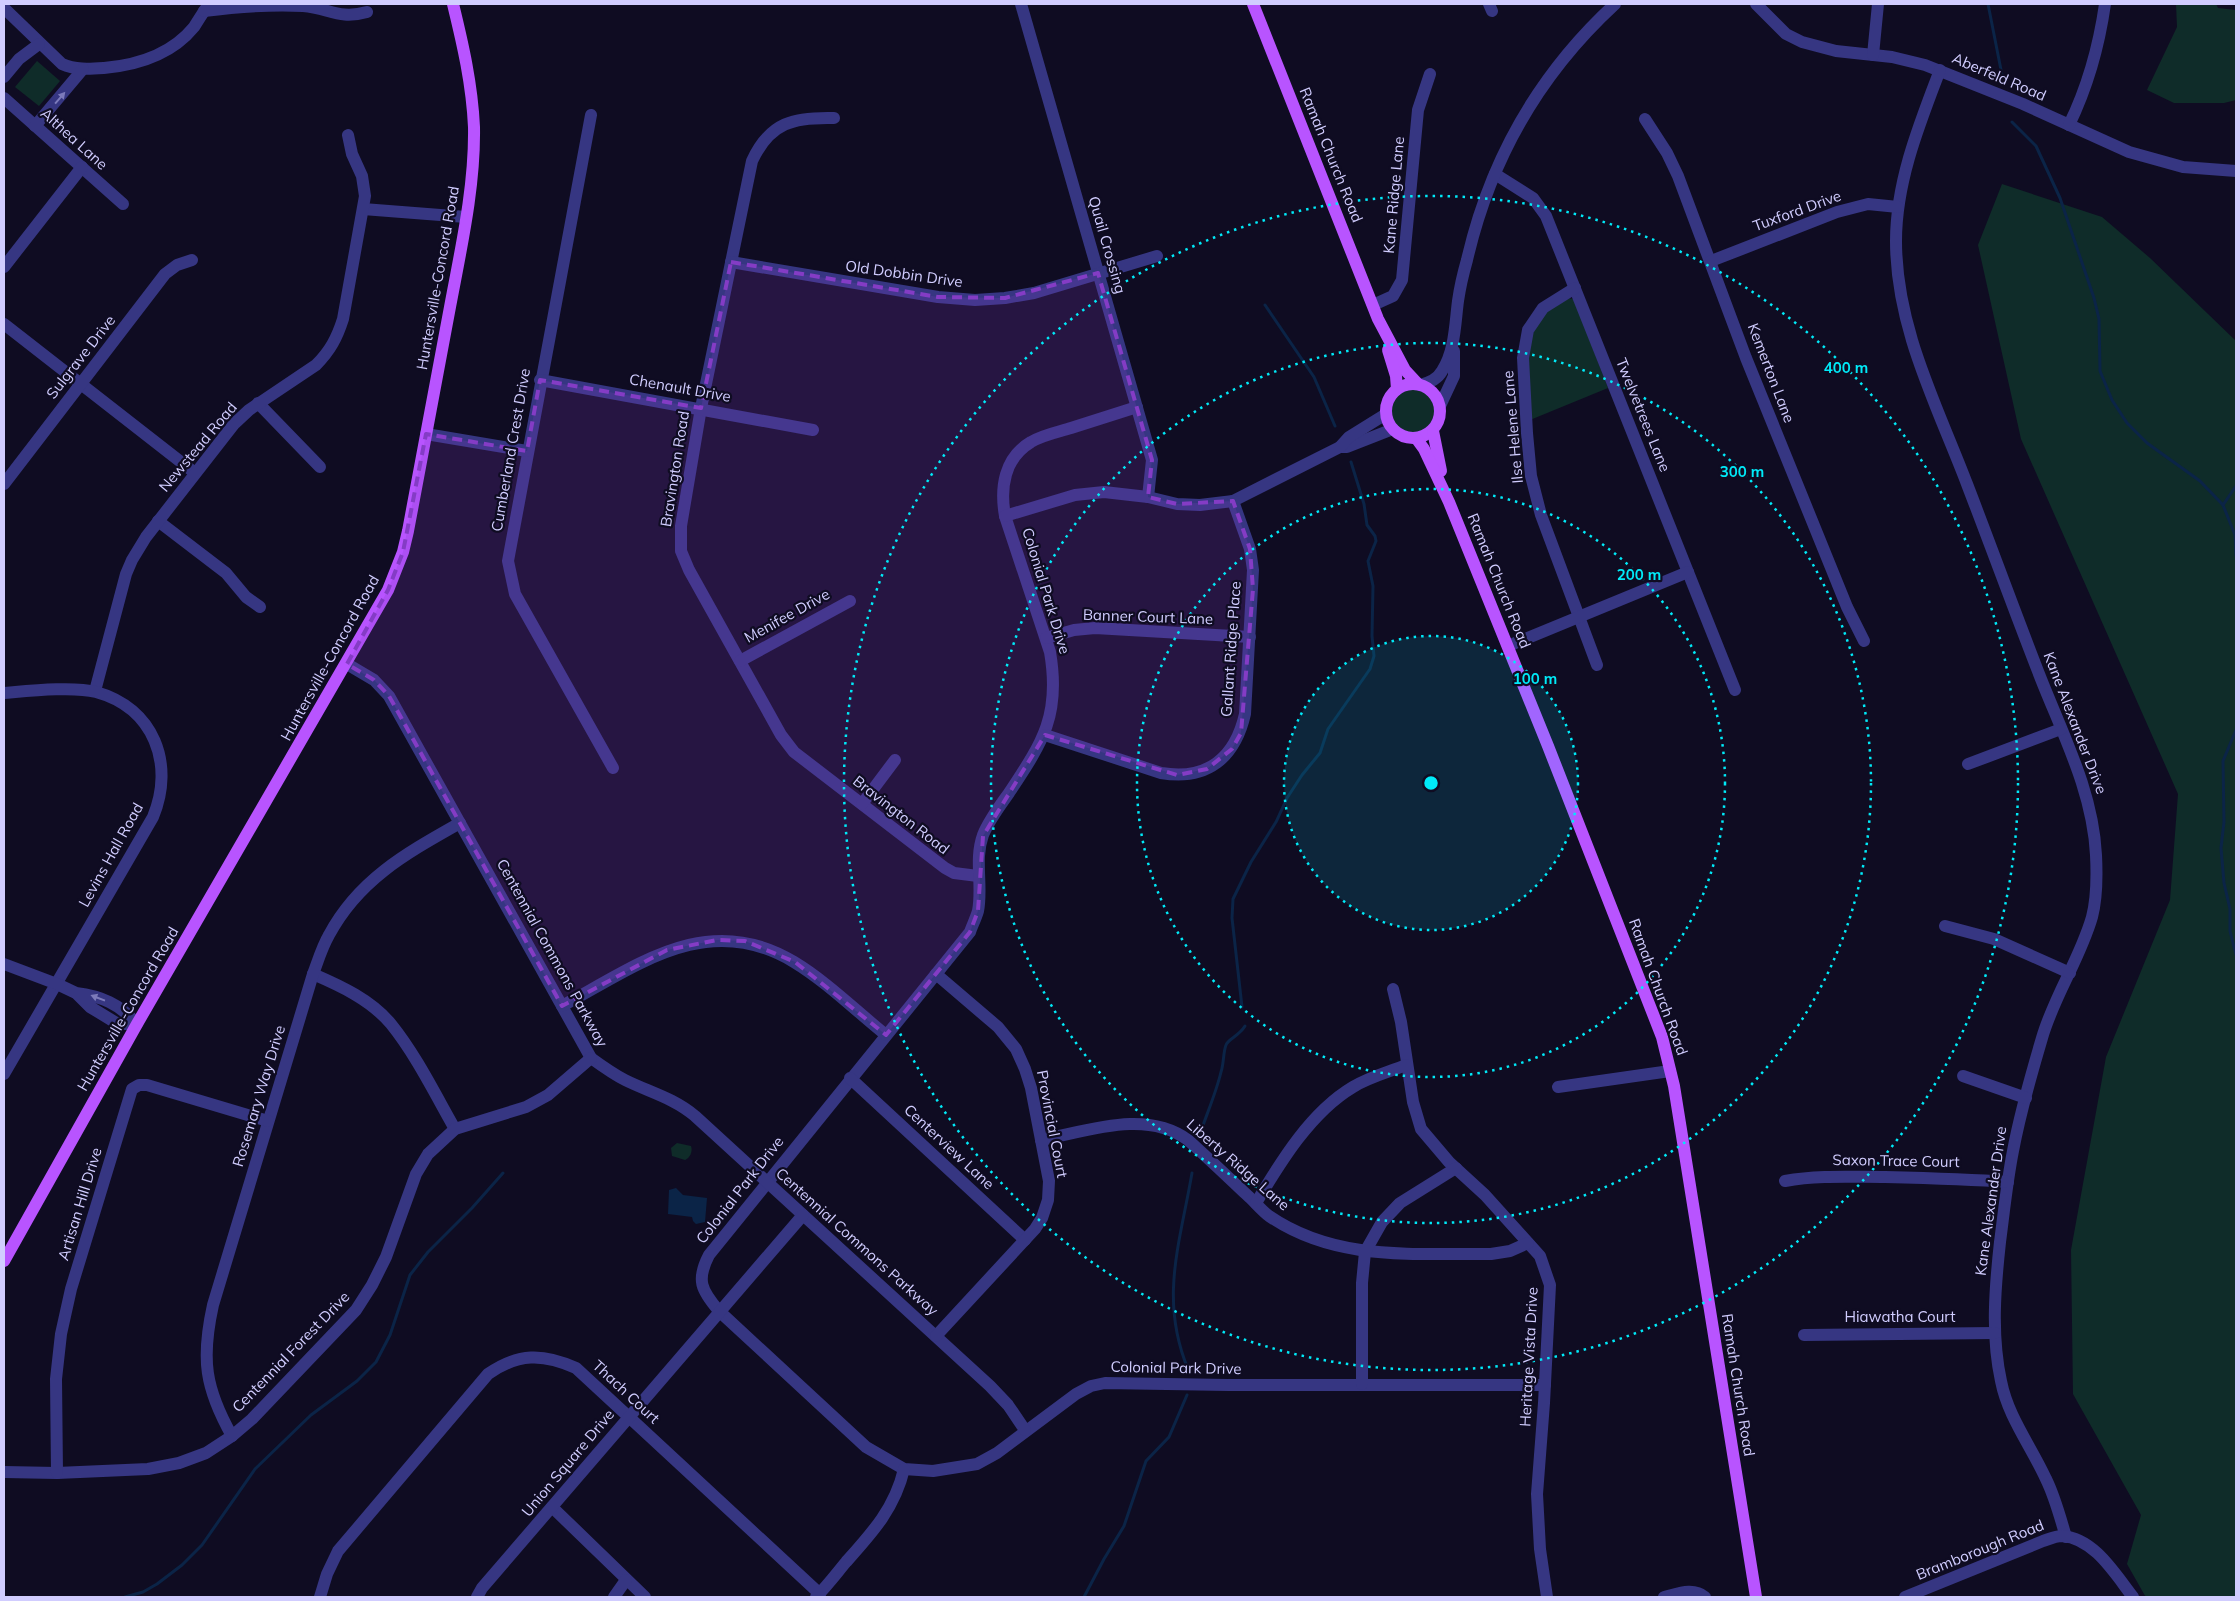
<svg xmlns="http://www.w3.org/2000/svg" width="2240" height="1601" font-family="Mulish,sans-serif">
<rect width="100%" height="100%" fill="#0f0c22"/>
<!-- green -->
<g fill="#0f2c29">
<path d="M2176,4H2216L2218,8L2236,10V100L2224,103H2174L2147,90L2177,27Z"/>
<path d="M37,61L60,81L39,106L15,87Z"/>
<path d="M2002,184L2102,217L2150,258L2236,341V1597H2146L2144,1594L2127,1564L2141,1515L2073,1394L2071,1250L2106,1057L2170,900L2178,794L2021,439L1978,245Z"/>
<path d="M1568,298L1574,299L1608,388L1530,420C1529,386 1520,343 1543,315C1548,308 1561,303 1568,298Z"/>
<circle cx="1413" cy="411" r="27"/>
<path d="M677,1143L691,1146C693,1151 690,1158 685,1160L672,1156L671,1148Z"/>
</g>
<!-- water -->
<path fill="#0b2447" d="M676,1188L683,1195L707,1198L705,1222L696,1224L693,1221L692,1217L668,1214L669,1190Z"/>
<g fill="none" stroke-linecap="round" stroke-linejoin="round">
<!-- stream -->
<g stroke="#0b2447" stroke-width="3">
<path d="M1988,4L2002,75"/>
<path d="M2012,122L2036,146L2060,198L2094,298L2099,319L2100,371L2112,400L2127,423L2147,443L2200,481L2223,505L2235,535L2236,556"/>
<path d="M1265,305L1314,377L1335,426"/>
<path d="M2223,505L2236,486"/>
<path d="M2236,730L2223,761L2224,822L2221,848L2224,883L2230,909V931L2236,955"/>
<path d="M1242,1007L1232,918L1233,899L1251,862L1276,822L1287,798L1302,775L1320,753L1328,729L1370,669L1374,656L1372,636L1373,586L1368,561L1376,541L1375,536L1367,525L1364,504L1351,462"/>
<path d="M1200,1134C1207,1113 1216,1093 1221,1072C1224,1063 1223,1053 1226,1045C1228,1039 1239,1036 1245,1026"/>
<path d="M1188,1369C1159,1299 1180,1243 1192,1173"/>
<path d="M125,1597L143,1592L157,1584L182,1565L202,1545L255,1469L311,1415L357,1381L376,1362L390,1335L410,1275L428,1252L472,1208L503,1173"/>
<path d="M1084,1597L1104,1559L1124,1526L1146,1461L1169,1437L1187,1395"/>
</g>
<!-- minor -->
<g stroke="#363682" stroke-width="12">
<path d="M1021,4L1152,460L1148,497"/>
<path d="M1489,4L1492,11"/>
<path d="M1756,4L1786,34L1802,42L1836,51L1892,57L1925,65L2023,104L2129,152L2183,167L2236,171"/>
<path d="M4,8L62,64C75,70 89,69 104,68C138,65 172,54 194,27C199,19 204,11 209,4"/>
<path d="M204,11C236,7 271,4 303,6C329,8 339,20 367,12"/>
<path d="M1873,55L1878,4"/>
<path d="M1940,70C1919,125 1896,182 1896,241C1896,328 1937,405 1967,484C1992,549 2016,615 2041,679C2064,737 2093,793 2096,855C2097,875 2097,898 2092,917C2080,959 2054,996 2042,1038C2031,1075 2020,1113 2013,1151C2007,1181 2004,1212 2000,1242C1995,1288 1991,1335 2001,1381C2008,1417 2031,1446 2046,1479C2055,1497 2060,1517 2066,1537"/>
<path d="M4,77L19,59L39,44"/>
<path d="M4,98L123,204"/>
<path d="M591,115L508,561L515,594L613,768"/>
<path d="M834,118C794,117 770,122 752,161L701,408L681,526V551L689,570L781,735L794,752L945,868L954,873L978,876"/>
<path d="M1645,119L1667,153L1678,176L1746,358L1847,607L1864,641"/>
<path d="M2069,125C2088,86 2099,46 2105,4"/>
<path d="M35,126L83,69"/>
<path d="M1495,174L1533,198L1546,216L1735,690"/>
<path d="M363,209L466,217"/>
<path d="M1711,261L1837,212L1868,204L1898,207"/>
<path d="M731,262L938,297L975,300L1005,298L1034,293L1157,256"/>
<path d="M4,267L82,167"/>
<path d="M1575,288L1543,308L1528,330L1523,358L1527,433L1531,476L1541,515L1597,665"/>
<path d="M1373,305L1393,296L1402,280L1418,110L1430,74"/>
<path d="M4,324L195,473"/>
<path d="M540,380L813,430"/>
<path d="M1420,385C1429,383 1437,380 1442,371C1455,351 1455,324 1458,301C1460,287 1463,274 1467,260C1490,160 1540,73 1615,4"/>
<path d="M258,403L320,467"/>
<path d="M1440,406L1454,376V351"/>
<path d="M1137,407C1115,414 1093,421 1071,428C1058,432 1042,435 1031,442C1004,458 1000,488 1005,516L1050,652C1061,716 1042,743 1009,793C999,807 989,820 983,835C974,860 983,886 978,911C976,918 972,926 970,932L709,1255C696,1280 701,1290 719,1311L866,1447L904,1469L933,1471L977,1464L997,1453L1076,1394L1091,1386L1105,1383L1228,1385H1545"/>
<path d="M426,434L527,451"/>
<path d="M1340,447H1347L1393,429"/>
<path d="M4,484L165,274L177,265L192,260"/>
<path d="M1005,516L1075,495L1104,492L1148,497L1177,504L1200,505L1233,501L1340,447L1349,437L1386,414"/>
<path d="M158,521L226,573L246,597L260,607"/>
<path d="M1046,638L1074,630L1095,628L1250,637"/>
<path d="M1508,646L1688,572"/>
<path d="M740,661L850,601"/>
<path d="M347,664L374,680L389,696L591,1058C602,1066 613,1074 625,1080C649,1092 674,1098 695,1116L990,1386L1008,1405L1025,1430"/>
<path d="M95,691L126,574L132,560L146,537L234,424L249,410L316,365C330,351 337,338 343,319L365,196L362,176L352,154L348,135"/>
<path d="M4,693C28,691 73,686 96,692C154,708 175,764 153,817L4,1074"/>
<path d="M1045,735L1161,773C1207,781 1235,758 1245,714L1253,570L1250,549L1233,501"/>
<path d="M1968,764L2061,729"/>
<path d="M862,804L895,760"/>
<path d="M1945,926L1994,939L2070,973"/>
<path d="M4,964L57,984L76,993L90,1007L118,1024H137C120,1004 101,996 76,993"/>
<path d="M313,974C341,986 371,1000 391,1024C416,1055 435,1094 455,1129"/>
<path d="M1393,989L1401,1022L1413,1102L1421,1129L1449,1162L1485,1195L1540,1256L1550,1285L1544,1403L1537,1494L1540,1549L1547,1597"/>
<path d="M562,1006C638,965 708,910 794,962C827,982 856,1011 886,1035"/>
<path d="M1963,1076L2026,1098"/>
<path d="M850,1078L1025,1240"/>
<path d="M1558,1087L1670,1071"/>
<path d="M1041,1140C1088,1131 1146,1109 1188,1140C1208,1158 1228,1177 1247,1195C1254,1201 1261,1210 1269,1216C1336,1262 1414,1253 1491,1254L1510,1251L1528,1243"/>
<path d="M1785,1181C1818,1175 1851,1177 1885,1177C1926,1178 1967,1179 2008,1182"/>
<path d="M1256,1203C1281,1161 1311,1112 1353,1087C1369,1077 1389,1072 1406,1065"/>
<path d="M1804,1335L1995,1333"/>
<path d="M936,1336L1035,1229L1042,1218L1048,1200L1049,1181L1031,1088L1025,1069L1016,1049L998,1027L936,974"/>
<path d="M1362,1384V1283L1365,1252L1382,1222L1400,1203L1456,1168"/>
<path d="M232,1436C205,1388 201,1359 213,1305L313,974C318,961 322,947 329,935C359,879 407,853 460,823"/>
<path d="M4,1472L57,1473L148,1469L179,1463L206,1453L232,1436L252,1419L356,1310L372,1285L386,1257L416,1174L428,1154L455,1129L526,1107L548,1095L591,1058"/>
<path d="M57,1473L56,1379L61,1334L71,1289L132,1089L139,1085H147L268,1121"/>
<path d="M552,1507L645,1597"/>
<path d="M320,1597L327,1574L338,1551L488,1374C518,1353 543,1353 576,1368L820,1594"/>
<path d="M477,1597L482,1588L803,1215"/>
<path d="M614,1597L626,1580"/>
<path d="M816,1597C827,1586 836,1574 846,1562C872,1533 895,1508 904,1469"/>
<path d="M1664,1597C1677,1594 1693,1587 1705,1597"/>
<path d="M1905,1597L2043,1541C2049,1539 2056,1536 2062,1536C2094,1538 2115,1574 2133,1597"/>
</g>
<!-- major -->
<g stroke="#b854ff" stroke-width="12">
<path d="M1253,4L1378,319L1405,370L1418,384"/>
<path d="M1388,350L1396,376L1397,389"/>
<circle cx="1413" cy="411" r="27"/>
<path d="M1433,431L1441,471"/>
<path d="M1416,438L1424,449L1449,502L1548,746L1662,1037L1674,1086L1756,1597"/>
<path d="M4,1261L137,1024L388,590L403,552L408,531C422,456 436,381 450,307C461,248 475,187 474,127C472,84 463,45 453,4"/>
</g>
</g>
<!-- one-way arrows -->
<defs><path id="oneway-solid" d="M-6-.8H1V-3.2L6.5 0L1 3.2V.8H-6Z" transform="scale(1.25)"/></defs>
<g fill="#7c7aba">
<use href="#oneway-solid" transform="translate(60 98) rotate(-49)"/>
<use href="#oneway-solid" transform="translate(98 998) rotate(-159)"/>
</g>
<!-- marked area -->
<path fill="#843cc5" fill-opacity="0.2" stroke="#843cc5" stroke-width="4" stroke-dasharray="10 6" stroke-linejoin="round" d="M731,262L938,297L1005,298L1098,273L1152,460L1148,497L1177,504L1233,501L1250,549L1253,589L1241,733L1232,749L1207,769L1177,775L1045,735L983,836L978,911L970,932L886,1035L795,962L745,941L717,940L667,950L562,1006L389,696L374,680L347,664L388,590L403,552L426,434L527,451L540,380L701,408Z"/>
<!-- distance rings -->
<circle cx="1431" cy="783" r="147" fill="#00eaf8" fill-opacity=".12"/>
<g fill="none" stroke="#00eaf8" stroke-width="2.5" stroke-dasharray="2.5 5">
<circle cx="1431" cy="783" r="147"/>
<circle cx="1431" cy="783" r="294"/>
<circle cx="1431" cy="783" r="440"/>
<circle cx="1431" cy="783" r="587"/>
</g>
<g text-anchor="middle" stroke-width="4.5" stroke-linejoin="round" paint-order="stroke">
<!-- street labels -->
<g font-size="15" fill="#d1cdff" stroke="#0f0c22">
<text transform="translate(1999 77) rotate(23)" y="5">Aberfeld Road</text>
<text transform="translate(74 139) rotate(42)" y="5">Althea Lane</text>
<text transform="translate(1331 155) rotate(68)" y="5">Ramah Church Road</text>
<text transform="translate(1394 195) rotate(-85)" y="5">Kane Ridge Lane</text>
<text transform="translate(1797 211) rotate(-20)" y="5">Tuxford Drive</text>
<text transform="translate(1107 245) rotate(74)" y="5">Quail Crossing</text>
<text transform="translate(904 274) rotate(8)" y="5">Old Dobbin Drive</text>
<text transform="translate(438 278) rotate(-80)" y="5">Huntersville-Concord Road</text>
<text transform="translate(81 357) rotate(-52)" y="5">Sulgrave Drive</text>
<text transform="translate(1771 373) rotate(69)" y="5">Kemerton Lane</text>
<text transform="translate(680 388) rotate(10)" y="5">Chenault Drive</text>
<text transform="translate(1643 415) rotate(68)" y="5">Twelvetrees Lane</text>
<text transform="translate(1513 427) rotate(-95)" y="5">Ilse Helene Lane</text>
<text transform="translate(198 447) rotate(-50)" y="5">Newstead Road</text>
<text transform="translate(511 450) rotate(-80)" y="5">Cumberland Crest Drive</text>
<text transform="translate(675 469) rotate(-81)" y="5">Bravington Road</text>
<text transform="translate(1499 581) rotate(68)" y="5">Ramah Church Road</text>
<text transform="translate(1046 591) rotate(73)" y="5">Colonial Park Drive</text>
<text transform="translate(787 616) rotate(-29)" y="5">Menifee Drive</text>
<text transform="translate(1148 617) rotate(2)" y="5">Banner Court Lane</text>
<text transform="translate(1231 649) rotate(-86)" y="5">Gallant Ridge Place</text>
<text transform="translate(330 658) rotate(-61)" y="5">Huntersville-Concord Road</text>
<text transform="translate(2075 723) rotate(69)" y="5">Kane Alexander Drive</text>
<text transform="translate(901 815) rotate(38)" y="5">Bravington Road</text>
<text transform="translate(111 855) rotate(-61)" y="5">Levins Hall Road</text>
<text transform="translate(552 953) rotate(61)" y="5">Centennial Commons Parkway</text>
<text transform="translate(1658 987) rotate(70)" y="5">Ramah Church Road</text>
<text transform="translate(128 1009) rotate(-60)" y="5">Huntersville-Concord Road</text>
<text transform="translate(259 1096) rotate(-73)" y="5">Rosemary Way Drive</text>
<text transform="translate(1052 1124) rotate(79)" y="5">Provincial Court</text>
<text transform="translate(949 1147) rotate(43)" y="5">Centerview Lane</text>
<text transform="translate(1896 1161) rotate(1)" y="5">Saxon Trace Court</text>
<text transform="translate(1238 1165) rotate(41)" y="5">Liberty Ridge Lane</text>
<text transform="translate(740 1190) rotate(-52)" y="5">Colonial Park Drive</text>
<text transform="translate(1991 1201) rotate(-82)" y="5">Kane Alexander Drive</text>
<text transform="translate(80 1204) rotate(-73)" y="5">Artisan Hill Drive</text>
<text transform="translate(857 1242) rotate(42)" y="5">Centennial Commons Parkway</text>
<text x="1900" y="1322">Hiawatha Court</text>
<text transform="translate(291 1352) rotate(-46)" y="5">Centennial Forest Drive</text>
<text transform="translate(1529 1357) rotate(-87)" y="5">Heritage Vista Drive</text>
<text transform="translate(1176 1368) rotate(1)" y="5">Colonial Park Drive</text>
<text transform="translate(1738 1385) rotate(81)" y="5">Ramah Church Road</text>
<text transform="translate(626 1392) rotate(43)" y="5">Thach Court</text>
<text transform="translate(568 1463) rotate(-50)" y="5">Union Square Drive</text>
<text transform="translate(1980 1550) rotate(-22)" y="5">Bramborough Road</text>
</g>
</g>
<circle cx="1431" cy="783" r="8" fill="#00eaf8" stroke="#0f0c22" stroke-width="2.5"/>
<g font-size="15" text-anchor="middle" font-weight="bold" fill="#00eaf8" stroke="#0f0c22" stroke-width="4.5" stroke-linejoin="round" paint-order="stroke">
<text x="1846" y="373">400 m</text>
<text x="1742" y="477">300 m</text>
<text x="1639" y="580">200 m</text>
<text x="1535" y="684">100 m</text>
</g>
<!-- border -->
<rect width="2240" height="1601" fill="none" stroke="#d1cdff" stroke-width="10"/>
</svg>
